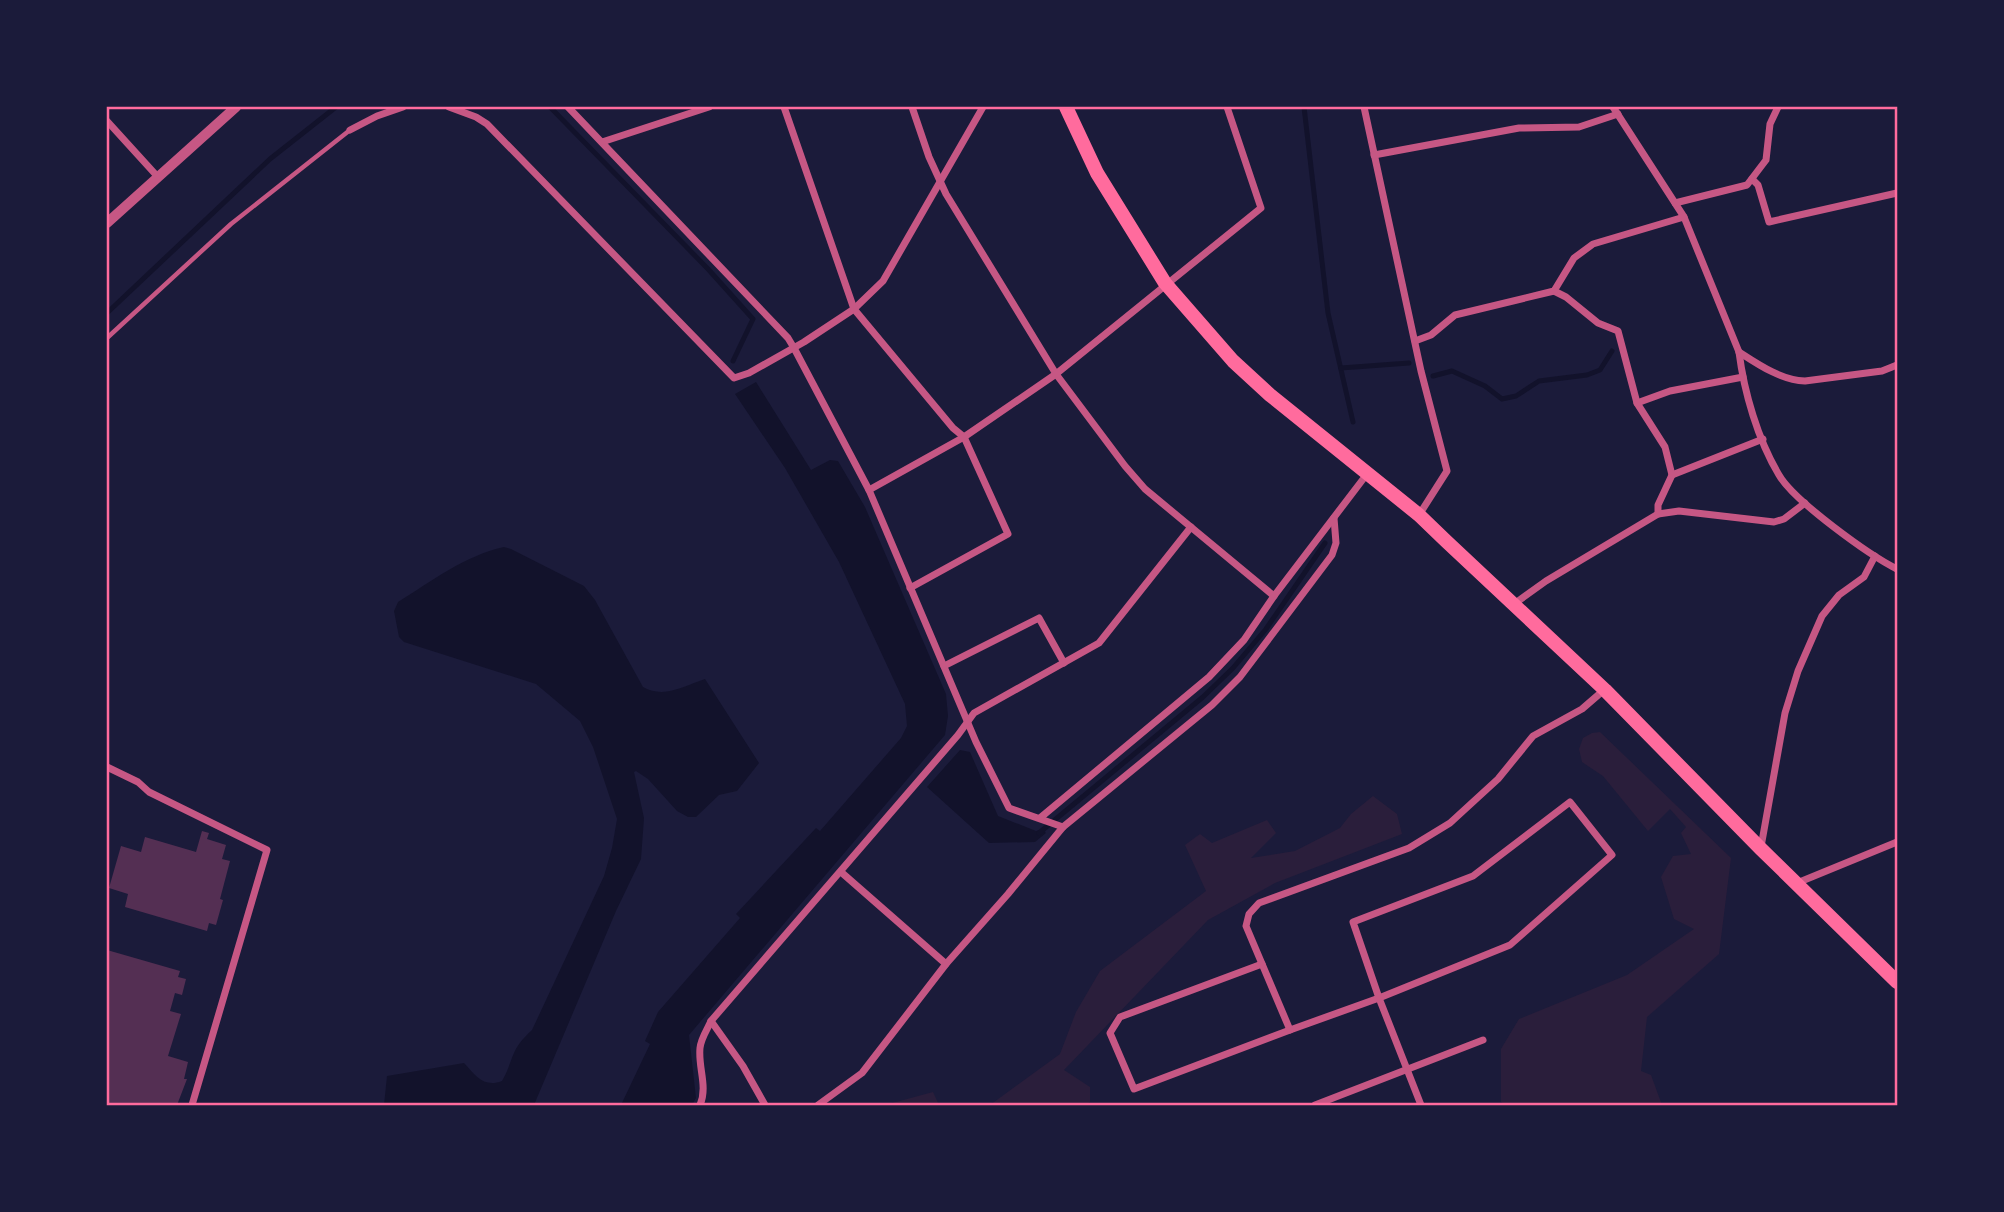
<svg xmlns="http://www.w3.org/2000/svg" width="2004" height="1212" font-family="Raleway,sans-serif">
<rect width="100%" height="100%" fill="#1b1b3a"/>
<!-- green -->
<g fill="#2a1e3b">
<path d="M1600,732L1731,858L1719,954L1647,1017L1641,1071L1651,1075L1662,1105H1505L1501,1102V1049L1519,1019L1627,975L1694,929L1674,919L1661,877L1673,856L1691,854L1681,833L1686,827L1670,809L1648,831L1603,776L1582,762L1579,749L1583,738L1592,733Z"/>
<path d="M1373,796L1397,814L1402,834L1275,883L1208,920L1064,1070L1090,1087V1102L1086,1105H990L1060,1054L1076,1012L1100,971L1206,891L1185,845L1200,834L1212,843L1267,820L1276,833L1251,858L1295,851L1340,828L1351,814Z"/>
<path d="M933,1092L939,1105H884H885Z"/>
</g>
<!-- water -->
<g fill="#12122b">
<path d="M756,382L811,470L830,460L838,461L865,507L946,694L948,716L945,735L689,1035L696,1098L692,1105H621L650,1044L645,1041L658,1012L740,918L736,914L816,828L820,831L901,738L907,726L905,704L839,562L785,468L735,394Z"/>
<path d="M504,547L511,549L584,586L595,600L643,687C664,699 684,686 705,679L759,763L737,791L719,795L696,817H688L677,811L648,779L636,771L634,772L644,818L641,859L616,911L534,1105H384L387,1076L464,1063C476,1076 484,1088 502,1081C515,1058 509,1051 532,1030L604,876L612,848L617,819L593,747L580,721L536,684L404,642L399,637L394,611L398,602C432,581 464,556 504,547Z"/>
<path d="M960,750L970,752L998,816L1036,831L1043,829L1046,833L1035,842L989,843L927,787Z"/>
</g>
<g fill="none" stroke-linecap="round" stroke-linejoin="round">
<!-- stream -->
<g stroke="#12122b" stroke-width="5">
<path d="M550,107L708,269L753,319L733,361"/>
<path d="M1304,107L1328,313L1353,422"/>
<path d="M107,313L270,159L336,107"/>
<path d="M1341,368L1409,363"/>
<path d="M1433,376L1452,371L1485,386L1502,399L1516,396L1539,381L1587,375L1600,370L1612,351"/>
<path d="M1039,833L1203,697L1233,668L1266,629L1325,543"/>
</g>
</g>
<!-- building -->
<g fill="#542f53">
<path d="M202,831L209,833L207,839L226,845L222,859L230,861L220,899L223,900L216,925L209,923L207,931L125,907L128,894L109,888L121,846L141,852L145,837L196,852Z"/>
<path d="M107,950L180,971L178,977L186,979L182,995L175,993L170,1011L181,1014L168,1056L188,1062L184,1079H187L177,1105H107Z"/>
</g>
<g fill="none" stroke-linecap="round" stroke-linejoin="round">
<!-- service -->
<path stroke="#c65784" stroke-width="4.5" d="M107,338L231,224L350,130"/>
<!-- minor -->
<g stroke="#c65784" stroke-width="7">
<path d="M449,107L476,117L487,124L734,378L749,373L804,342L854,309L883,281L983,107"/>
<path d="M568,107L788,338L794,348L869,490L976,742L1009,808L1063,827"/>
<path d="M784,107L854,309L953,428L964,437L1008,534L910,588"/>
<path d="M912,107L929,157L946,194L1056,374L1125,466L1145,489L1274,596"/>
<path d="M1364,107L1421,371L1447,471L1419,515"/>
<path d="M1613,107L1684,217L1739,352C1744,392 1758,440 1779,475C1794,501 1869,555 1897,569"/>
<path d="M107,121L157,176"/>
<path d="M350,130L377,116L403,107"/>
<path d="M602,142L709,107"/>
<path d="M1374,155L1519,128L1579,127L1618,114"/>
<path d="M1752,179L1758,185L1769,222L1897,193"/>
<path d="M1675,203L1747,185L1766,160L1770,124L1778,107"/>
<path d="M1554,291L1566,297L1598,323L1618,331L1637,403L1665,447L1672,475L1658,505V514"/>
<path d="M1415,341L1431,335L1455,315L1554,291L1574,258L1593,244L1684,217"/>
<path d="M1739,352C1759,365 1781,380 1805,381L1882,371L1897,365"/>
<path d="M1637,403L1670,391L1743,377"/>
<path d="M1672,475L1763,439"/>
<path d="M869,490L964,437L1056,374L1261,208L1227,107"/>
<path d="M1514,604L1546,581L1658,514L1679,511L1774,522L1784,519L1805,503"/>
<path d="M944,666L1039,618L1064,663"/>
<path d="M107,767L138,782L149,792L267,850L192,1105"/>
<path d="M1040,818L1209,677L1244,640L1274,596L1367,474"/>
<path d="M1761,847L1785,713L1798,671L1822,616L1839,595L1864,577L1875,556"/>
<path d="M841,872L946,964"/>
<path d="M1797,883L1897,842"/>
<path d="M1262,964L1120,1017L1110,1033L1134,1089L1290,1030"/>
<path d="M711,1021L743,1066L765,1105"/>
<path d="M700,1105C708,1086 698,1068 700,1048C701,1038 707,1030 711,1021L958,735L974,713L1099,643L1191,527"/>
<path d="M818,1105L862,1073L946,964L1008,894L1063,827L1212,705L1240,677L1332,555L1336,543L1334,518"/>
<path d="M1315,1105L1483,1040"/>
<path d="M1421,1105L1379,998L1353,922L1473,876L1570,802L1612,855L1510,945L1379,998L1290,1030L1246,926L1249,914L1259,903L1409,848L1450,823L1498,779L1533,736L1582,709L1604,690"/>
</g>
<!-- tertiary -->
<path stroke="#c65784" stroke-width="10" d="M107,223L236,107"/>
<!-- primary -->
<path stroke="#ff6b9d" stroke-width="14" d="M1066,107L1097,173L1165,283L1233,361L1270,395L1419,515L1446,541L1605,690L1761,849L1897,982"/>
</g>
<!-- border -->
<rect width="2004" height="1212" fill="none" stroke="#1b1b3a" stroke-width="217"/>
<rect x="108" y="108" width="1788" height="996" fill="none" stroke="#ff6b9d" stroke-width="2.5"/>
</svg>
